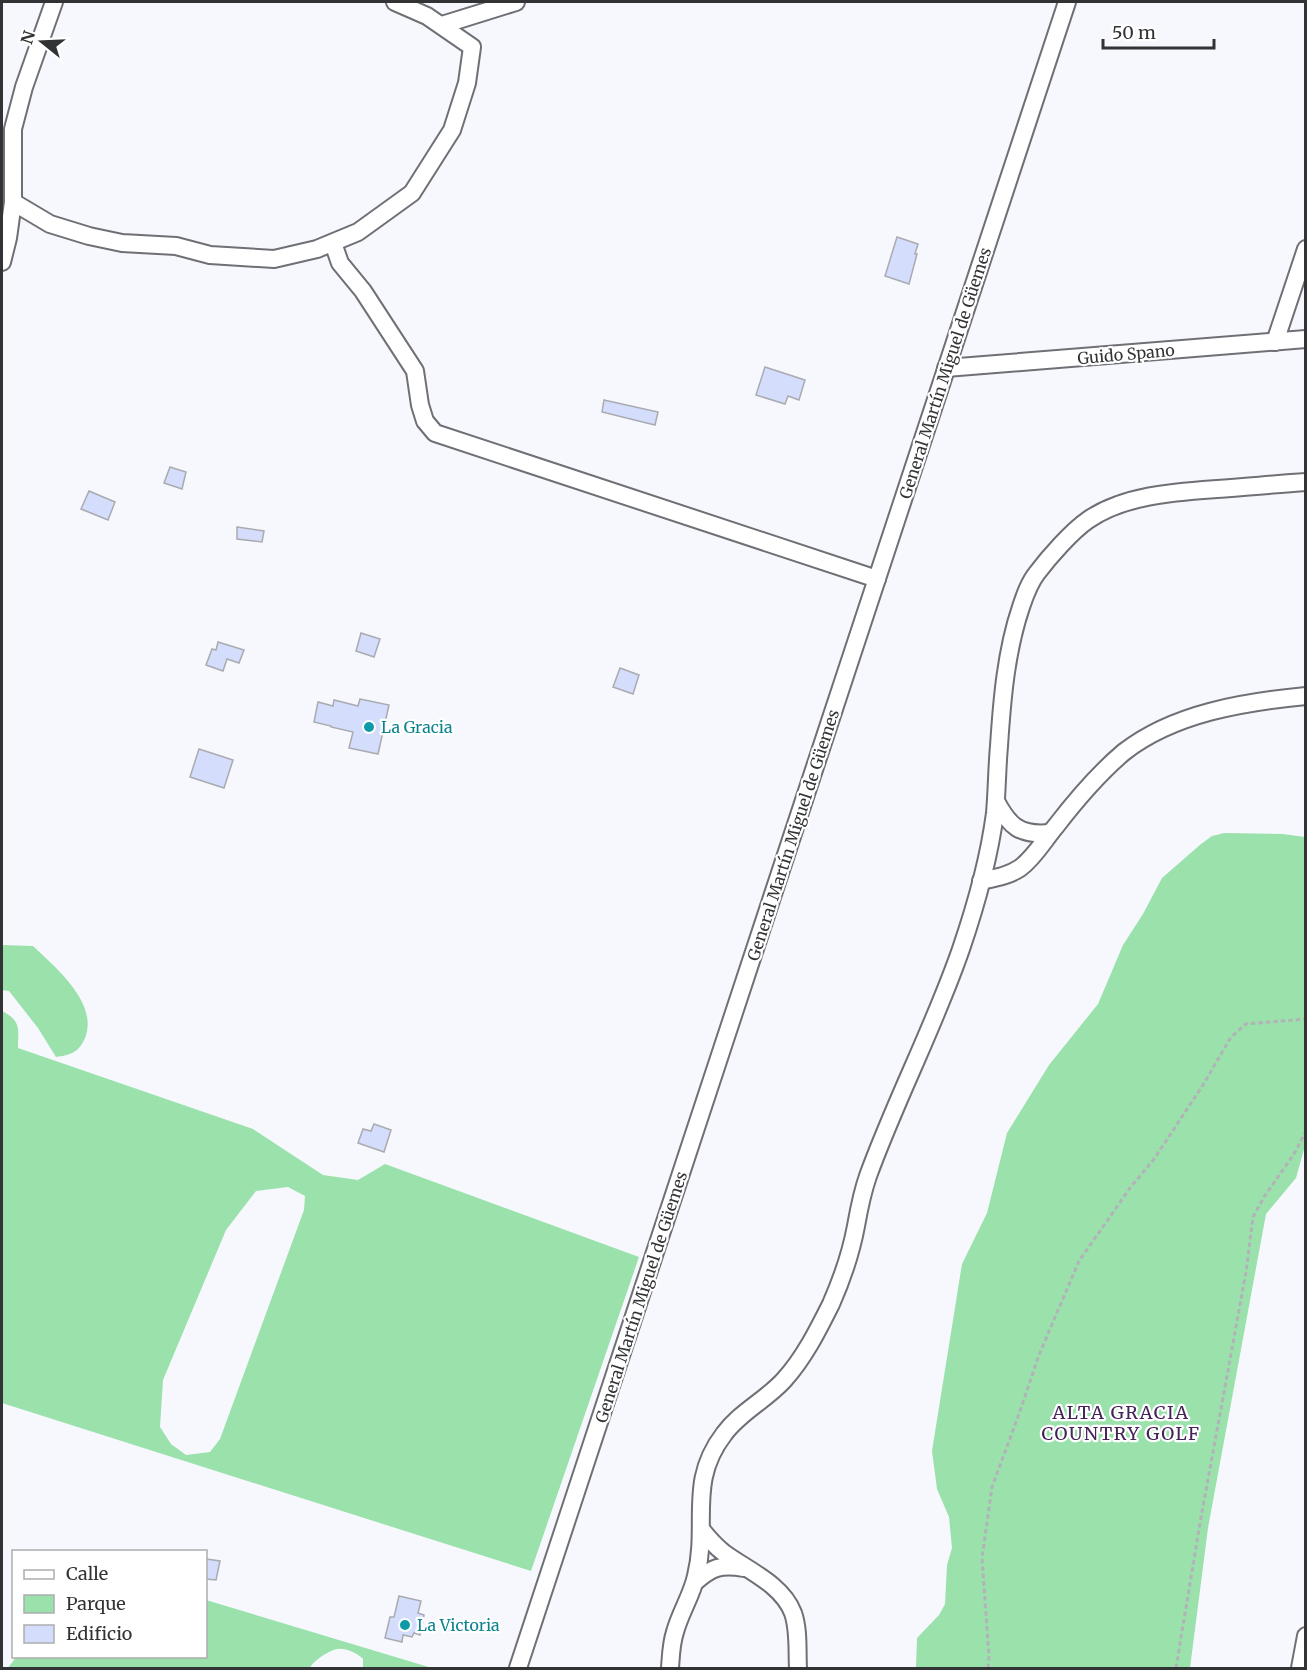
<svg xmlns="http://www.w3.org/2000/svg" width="1307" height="1670" font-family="Merriweather,serif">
<rect width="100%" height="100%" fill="#f7f8fe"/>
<!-- green -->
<g fill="#9ae1ab" fill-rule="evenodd">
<path d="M1224,833L1283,834L1305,837L1306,1142L1296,1178L1266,1214L1208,1528L1190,1668H916L917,1638L939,1615L945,1604L947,1565L952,1548L949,1517L937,1489L932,1451L962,1264L987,1213L1007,1133L1049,1065L1098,1004L1123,945L1143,914L1162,878L1201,844L1212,836Z"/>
<path d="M2,945L33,946C55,967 99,1003 85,1038C79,1052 71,1055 56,1057L38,1028L9,991L2,990Z"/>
<path d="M2,1011C22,1021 18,1030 18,1048L253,1129L323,1175L358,1180L385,1164L639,1257L531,1571L2,1403ZM288,1187L305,1196L304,1210L220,1439L210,1452L186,1455L171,1444L160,1427L163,1380L226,1230L256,1191Z"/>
<path d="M206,1600L432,1668H363V1659C357,1653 346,1648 337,1649C328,1651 313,1661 310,1668H8L16,1657L206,1656Z"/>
</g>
<!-- building -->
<g fill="#d4ddfb" stroke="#a9abb0" stroke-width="1.5">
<path d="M897,237L918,244L915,254H917L909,284L885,276Z"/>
<path d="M765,367L805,380L799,400L788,396L785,404L756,395Z"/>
<path d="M604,400L658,412L655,425L602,412Z"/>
<path d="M170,467L186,472L182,489L164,483Z"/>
<path d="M89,491L115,502L108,520L81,509Z"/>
<path d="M237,527L264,531L262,542L237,539Z"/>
<path d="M361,633L380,639L374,657L356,651Z"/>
<path d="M218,642L244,650L239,663L227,659L223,671L206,665L212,649L216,650Z"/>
<path d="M620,668L639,675L633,694L613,687Z"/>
<path d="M360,699L389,705L378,754L349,748L353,732L331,727V726L314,722L318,702L333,706L334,700L358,706Z"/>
<path d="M199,749L233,760L224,788L190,777Z"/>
<path d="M374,1124L391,1130L384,1152L358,1143L363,1129L371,1131Z"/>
<path d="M206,1559L220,1561L216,1580L206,1579Z"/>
<path d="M399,1596L421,1601L418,1613L424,1615L420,1635L414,1633L412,1637L403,1635L402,1642L385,1638L390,1617H394Z"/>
</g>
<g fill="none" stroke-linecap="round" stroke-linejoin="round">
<!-- minor casing -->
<g stroke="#6f7075" stroke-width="20">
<g id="minor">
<path d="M442,25L516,2"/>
<path d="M13,202L50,224L89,236L122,243L176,246L210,255L274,259L317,249L358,232L412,193L452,130L467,83L472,47L427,16L395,2"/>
<path d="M333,243L340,263L363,291L415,371L420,405L425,421L435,433L877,579"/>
<path d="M2,262L8,238L13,202V129L24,87L54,2"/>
<path d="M1275,342L1306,249"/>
<path d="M946,368L1306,339"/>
<path d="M996,801C1009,826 1020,836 1050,833"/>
<path d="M981,881C995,878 1008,876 1020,868C1035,857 1044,840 1056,826C1076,800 1098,774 1124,752C1174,713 1244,702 1306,696"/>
<path d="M701,1529C708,1538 715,1546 724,1553C747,1570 782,1584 793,1613C799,1630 797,1651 798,1668"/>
<path d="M695,1582C712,1567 721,1564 744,1568"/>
<path d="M518,1668L1067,2"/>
<path d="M670,1668C671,1656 671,1644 675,1632C680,1613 692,1595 696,1576C709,1523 687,1482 724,1434C740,1412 766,1400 784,1380C804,1358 818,1330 831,1304C842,1279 851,1253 856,1226C859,1209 862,1193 868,1176C896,1099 934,1027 961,949C976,905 989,859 995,813C997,790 997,768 999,746C1002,700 1006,651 1021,607C1025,595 1029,583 1037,573C1049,557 1072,531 1088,520C1124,495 1175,492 1217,489C1246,487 1276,484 1306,482"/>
<path d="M1300,1668L1306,1636"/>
</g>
</g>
<!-- path -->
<g stroke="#b2b3b8" stroke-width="3" stroke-dasharray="4.5 3" stroke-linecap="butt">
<path d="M988,1668L989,1656L982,1558L992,1487L1019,1414L1039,1355L1079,1261L1130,1188L1154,1159L1203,1085L1231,1037L1246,1024L1306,1019"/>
<path d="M1176,1668L1200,1523L1246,1272L1253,1217L1264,1197L1294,1154L1306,1131"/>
</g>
<!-- minor -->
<use href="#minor" stroke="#fff" stroke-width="16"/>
</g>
<!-- markers -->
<g fill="#0f9aa8" stroke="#fff" stroke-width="2">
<circle cx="369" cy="727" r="6"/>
<circle cx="405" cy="1625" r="6"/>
</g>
<g text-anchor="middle" stroke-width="4.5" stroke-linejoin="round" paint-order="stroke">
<!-- street labels -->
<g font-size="16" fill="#323335" stroke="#fff">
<text transform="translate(1126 354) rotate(-5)" y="6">Guido Spano</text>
<text transform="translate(945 373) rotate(-72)" y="6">General Martín Miguel de Güemes</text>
<text transform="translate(793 835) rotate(-72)" y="6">General Martín Miguel de Güemes</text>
<text transform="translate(641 1297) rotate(-72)" y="6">General Martín Miguel de Güemes</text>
</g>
<!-- culture labels -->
<g font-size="16" fill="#0d838f" stroke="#fff" text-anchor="start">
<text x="381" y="733">La Gracia</text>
<text x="417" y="1631">La Victoria</text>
</g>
<!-- neighbourhood labels -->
<g font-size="18" letter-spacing="1.5" fill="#44225a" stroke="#fff">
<text x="1121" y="1419">ALTA GRACIA<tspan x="1121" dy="21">COUNTRY GOLF</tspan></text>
</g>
</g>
<!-- border -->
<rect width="1307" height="1670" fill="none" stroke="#323335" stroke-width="6"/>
<!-- legend -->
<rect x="12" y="1550" width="195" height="108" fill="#ffffff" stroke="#adadae" stroke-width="1.5"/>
<rect x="24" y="1570" width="30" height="9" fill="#ffffff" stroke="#adadae" stroke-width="1.5"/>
<text x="66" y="1580" font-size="18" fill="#323335">Calle</text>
<rect x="24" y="1595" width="30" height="18" fill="#9ae1ab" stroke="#adadae" stroke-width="1.5"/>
<text x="66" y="1610" font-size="18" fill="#323335">Parque</text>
<rect x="24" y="1625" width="30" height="18" fill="#d4ddfb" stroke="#adadae" stroke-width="1.5"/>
<text x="66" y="1640" font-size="18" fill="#323335">Edificio</text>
<!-- north arrow -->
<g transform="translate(42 42) rotate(288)" stroke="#ffffff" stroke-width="4.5" paint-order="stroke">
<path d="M0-4.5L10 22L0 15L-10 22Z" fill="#323335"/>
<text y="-9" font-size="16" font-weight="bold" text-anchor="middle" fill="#323335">N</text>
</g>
<!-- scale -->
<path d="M1103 39v9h111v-9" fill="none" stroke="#323335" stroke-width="3"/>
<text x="1112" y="39" font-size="18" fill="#323335" stroke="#ffffff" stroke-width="4.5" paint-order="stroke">50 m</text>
</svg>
